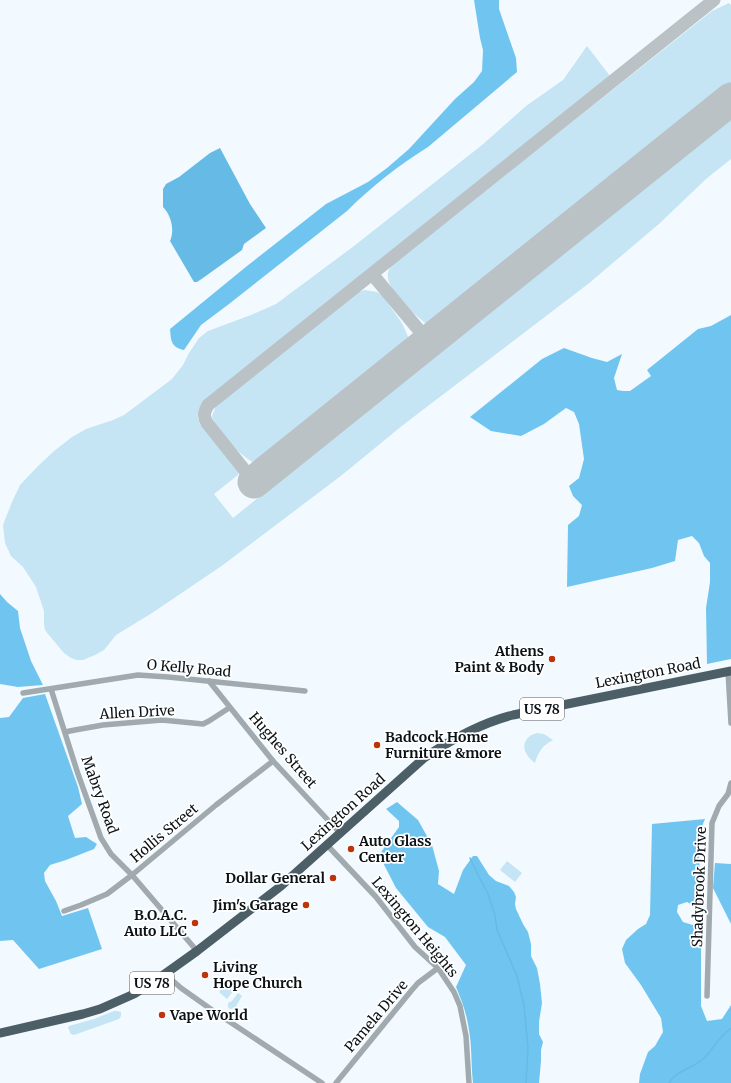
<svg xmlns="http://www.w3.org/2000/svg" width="731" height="1083" font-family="Merriweather,serif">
<rect width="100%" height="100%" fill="#f2faff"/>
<!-- green -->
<g fill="#c5e4f4">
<path d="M729,3L731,5V86L432,325H428C416,316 390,293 388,278C387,273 389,268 393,264L712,11Z"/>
<path d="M587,46L610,76L203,402C198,409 196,416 200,424L239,472L238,475L214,494L233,518L259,497L257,494L731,115V159L706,179L660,223L588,284L403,425L342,475L223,565L152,613L116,635L104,650L95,655L83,660H77L71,658L64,653L48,634L45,630L44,624V611L36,587L23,567L11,556L5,543L3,525L12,502L20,485L37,467L54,451L72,437L86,429L113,420L124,415L172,379L183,365L189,353L199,338L208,331L251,315L276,304L354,246L482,145L526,106L563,80Z"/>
<path d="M365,290L377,292L382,295L402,323L410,341L257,464C243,459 214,430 212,416L216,406L358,292Z"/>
<path d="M537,733L544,734L553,740C543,745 538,752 535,763C531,760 528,757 526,753C521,743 528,735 537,733Z"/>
<path d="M507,861L522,873L515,882L500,870Z"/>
<path d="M226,984L234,990L227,999L219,992Z"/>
<path d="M238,993L242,996L235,1008L230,1009L228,1007V1003L232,1001Z"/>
<path d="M114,1011H117L121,1012V1016L119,1019L74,1035L71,1034L68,1028L69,1026L94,1019Z"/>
</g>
<!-- forest -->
<g fill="#70c5f0">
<path d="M474,0H499V9L516,58L517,72L428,147C399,165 371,187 347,211L229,304L201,325L184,350C171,347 171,341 170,329L247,266L326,204L368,182L387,168L409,149L455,99L474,82L482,71L483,50L480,38Z"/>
<path d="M731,315V659L707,664L706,608L710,582V563L704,556L699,543L692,536L678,540L675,561L652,568L567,587L568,525L579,516L582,505L573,496L569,486L579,478L584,459L579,424L574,412L566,408L544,424L521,436L491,431L470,417L542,359L564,348L592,358L607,362L622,354L614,378L617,390L623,391H630L651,376L647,370L698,329L711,326Z"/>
<path d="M0,594L7,602L18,611L20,628L31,661L43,685L18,687L0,684Z"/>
<path d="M45,694L78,787L82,804L68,816L75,838L86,837L97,844L94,849L66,860L50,865L44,873L45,881L56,901L62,916L88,908L102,949L39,969L13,940L0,941V718L9,717L23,698Z"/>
<path d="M397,802L418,820L432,845L439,871L438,884L454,894L463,870L473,856H477L489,875L496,881L509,886L514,892L516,897L515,904L516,909L523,924L528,932L531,944V956L537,968L540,984L542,1003L539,1022V1034L543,1042L541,1050V1061L539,1083H473C471,1065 472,1047 469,1030C467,1015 462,1001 456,987L466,965L445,937L428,927L396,888L379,855L399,827V821L386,809Z"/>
<path d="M705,819L698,836L702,913H699L694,906L687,902L678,905L677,912L683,922L699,927L701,944V1006L707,1021L722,1019L731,1005V1083H639L640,1074L648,1052L655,1046L663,1032L661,1018L641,985L625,963L622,949L626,940L638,929L646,924L650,915L652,824Z"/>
<path d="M715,863L731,864V924L713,888Z"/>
</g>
<!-- water -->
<path fill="#65bbe5" d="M220,148L250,204L266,228L244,244L242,250L203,278L197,282H194L170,241C175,230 171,215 163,207V189L166,184L179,177L210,153Z"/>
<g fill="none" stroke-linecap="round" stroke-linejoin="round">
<!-- stream -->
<g stroke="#65bbe5" stroke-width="1.5">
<path d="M470,858L478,875L488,894L495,915L497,930L517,976L524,1005L528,1048L526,1083"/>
<path d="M669,1083C676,1070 693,1069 704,1058C714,1048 718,1038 731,1028"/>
</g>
<!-- taxiway -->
<g stroke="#bac2c6" stroke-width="13">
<path d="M372,274L429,342"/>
<path d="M254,482L207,423C203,416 204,412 208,405L714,0"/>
</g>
<!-- runway -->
<path stroke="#bac2c6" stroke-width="33" d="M254,482L731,99"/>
<!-- minor -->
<g stroke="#a1aaaf" stroke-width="5.5">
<path d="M728,671L731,723"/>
<path d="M209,681L273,761L340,833"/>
<path d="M51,689L78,774L101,838L111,854L132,875L197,951"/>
<path d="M23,693L138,675L168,677L305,691"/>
<path d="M65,732L75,730L103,725L162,720L203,724L209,721L229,708V707"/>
<path d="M327,845L376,897L415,947L438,968L454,992L460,1006L466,1036L469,1083"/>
<path d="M64,911L81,905L107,894L132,875L216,805L273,761"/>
<path d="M165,974L181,988L212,1010L322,1083"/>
<path d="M707,996L712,823L719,806L728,794L731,783"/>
<path d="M336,1083L411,991L418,983L438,968"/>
</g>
<!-- trunk -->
<path stroke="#4c5e66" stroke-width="9" d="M0,1033L83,1014L100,1009L134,994L155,981L197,951L281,886L424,758C452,739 481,723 513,715L731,671"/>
</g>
<!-- markers -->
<g fill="#bd340b" stroke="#fff" stroke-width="1.5">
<circle cx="552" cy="659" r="4"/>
<circle cx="377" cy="745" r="4"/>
<circle cx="351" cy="849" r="4"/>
<circle cx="333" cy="878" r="4"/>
<circle cx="306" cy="905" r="4"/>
<circle cx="195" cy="923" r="4"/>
<circle cx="205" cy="975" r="4"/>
<circle cx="162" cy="1015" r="4"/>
</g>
<g text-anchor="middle" stroke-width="3.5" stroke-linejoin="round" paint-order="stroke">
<!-- shield labels -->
<g fill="#fff" stroke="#54595c" stroke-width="1">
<rect x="520" y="698" width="44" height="22" rx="3"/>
<rect x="130" y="972" width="44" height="22" rx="3"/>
</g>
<g font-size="13" font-weight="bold" fill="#0b1216">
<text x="542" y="714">US 78</text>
<text x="152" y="988">US 78</text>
</g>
<!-- poi labels -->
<g font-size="14" font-weight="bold" fill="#0b1216" stroke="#fff" text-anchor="end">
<text x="544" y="656">Athens<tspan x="544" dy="16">Paint &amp; Body</tspan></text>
<text x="385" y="742" text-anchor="start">Badcock Home<tspan x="385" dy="16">Furniture &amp;more</tspan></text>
<text x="359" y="846" text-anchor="start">Auto Glass<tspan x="359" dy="16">Center</tspan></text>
<text x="325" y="883">Dollar General</text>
<text x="298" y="910">Jim's Garage</text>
<text x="187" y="920">B.O.A.C.<tspan x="187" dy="16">Auto LLC</tspan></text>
<text x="213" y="972" text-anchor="start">Living<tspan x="213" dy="16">Hope Church</tspan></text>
<text x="170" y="1020" text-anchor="start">Vape World</text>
</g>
<!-- street labels -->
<g font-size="14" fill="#0b1216" stroke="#fff">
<text transform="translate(189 668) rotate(5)" y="5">O Kelly Road</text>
<text transform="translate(648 673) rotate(-11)" y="5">Lexington Road</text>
<text transform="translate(137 712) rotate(-3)" y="5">Allen Drive</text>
<text transform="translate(283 750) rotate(49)" y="5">Hughes Street</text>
<text transform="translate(100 795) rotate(70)" y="5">Mabry Road</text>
<text transform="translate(343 812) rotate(-42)" y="5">Lexington Road</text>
<text transform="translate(164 833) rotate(-40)" y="5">Hollis Street</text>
<text transform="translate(699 887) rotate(-88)" y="5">Shadybrook Drive</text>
<text transform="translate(415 927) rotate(50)" y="5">Lexington Heights</text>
<text transform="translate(376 1016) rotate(-50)" y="5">Pamela Drive</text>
</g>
</g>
</svg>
